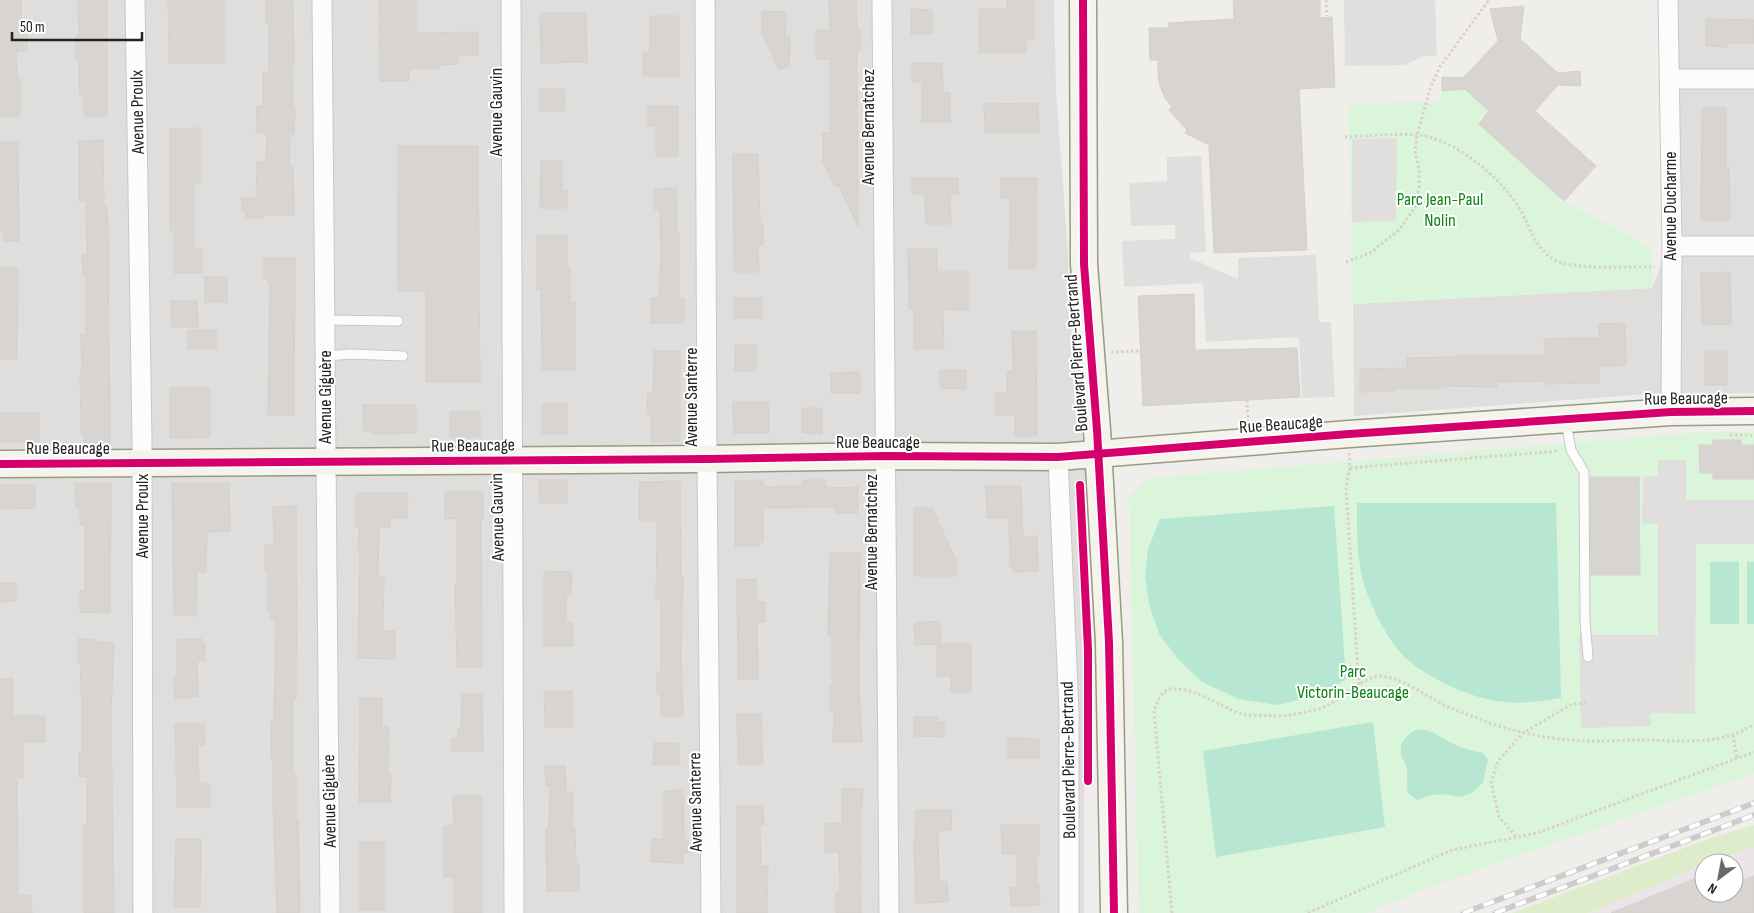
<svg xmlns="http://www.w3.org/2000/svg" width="1754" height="913" font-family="'Sofia Sans Condensed',sans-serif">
<rect width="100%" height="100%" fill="#f0eeeb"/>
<!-- residential -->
<g fill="#dfdedc">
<path d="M0,0H1054L1056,89L1068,255V297L1085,466L1084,913H0Z"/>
<path d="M1663,0H1754V393L1648,394L1354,416L1353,304L1652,288L1670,242Z"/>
</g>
<!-- industrial -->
<path fill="#ede4e9" d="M1754,847V913H1589L1704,865V893H1734V863H1709Z"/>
<!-- grass -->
<path fill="#ddeccb" d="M1754,825V847L1709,863H1704V865L1589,913H1512L1714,837Z"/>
<!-- park -->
<g fill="#daf5da">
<path d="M1465,89L1489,111L1479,124L1564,201L1652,248V288L1353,304L1348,104L1441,101L1442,91Z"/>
<path d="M1754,432V773L1430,887L1367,913H1139L1129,496L1149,478L1692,433Z"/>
</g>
<!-- pitch -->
<g fill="#b7e6d2">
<path d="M1357,503H1556L1561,698C1542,701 1524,704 1505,702C1473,699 1433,681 1408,660C1391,646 1373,611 1366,590C1356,561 1357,532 1357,503Z"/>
<path d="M1334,506L1346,679L1322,694L1278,705L1239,699L1202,682L1178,659L1159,634L1149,604L1145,576L1148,549L1160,519Z"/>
<rect x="1710" y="562" width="29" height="62"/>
<rect x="1747" y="562" width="7" height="62"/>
<path d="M1373,722L1385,827L1216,857L1203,751Z"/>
<path d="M1418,729C1435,731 1438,736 1452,743C1462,748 1472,751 1483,753L1488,760L1483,783L1473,792L1461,797L1442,794L1432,795L1417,800L1408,793C1406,785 1408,777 1407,769C1406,763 1401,759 1401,753C1399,742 1409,733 1418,729Z"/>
</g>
<!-- parking -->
<g fill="#e0dfde">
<path d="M1344,0H1435L1437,56H1423L1405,65L1345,66Z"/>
<path d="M162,66L229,67V109H162Z"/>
<path d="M1397,138L1396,221L1352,222V139Z"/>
<path d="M1201,156L1206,252L1190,253V258L1238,279V258L1316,255L1319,322H1331L1335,397L1302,398L1299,337L1206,342L1203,283L1124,287L1122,241L1175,239V225L1131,226L1129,183L1167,181V157Z"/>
<path d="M808,164L819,166L849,224L859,225L862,321H846L802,223Z"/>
<rect x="351" y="189" width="43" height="94"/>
<path d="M348,302H410V374H360V358H348Z"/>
<path d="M1658,460H1686V500H1754V544H1696L1695,714L1651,713V726L1581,728L1579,635H1658V524L1642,523L1643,477L1658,476Z"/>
</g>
<!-- building -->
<g fill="#d7d4d2" stroke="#d3d0cc">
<path d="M0,0H21L22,31H27V51H16L17,79H20V116H0Z"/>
<path d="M78,0H107V116H84V94H79V61H76V35H79Z"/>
<path d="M168,0H224V63H169Z"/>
<path d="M266,0H293L294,63H292L293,107H295L294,134H290L289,165L293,167L294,215H263V218H246V211H242V198H256L257,162H266L267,133H256L257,106H263V72H269V23H266Z"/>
<path d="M379,0H416V33L478,32V55H458V64L440,65V69H409V81H380Z"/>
<path d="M829,0H856L857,30H860V50H857V82L858,226L839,186H835L823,162V132L830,133V59H816V30H830Z"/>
<path d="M1007,0H1034V39H1026V53H979V9H1007Z"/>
<path d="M1233,0H1320V18L1332,17L1335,87L1299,89L1307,250L1214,253L1209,145L1185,133L1187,130L1169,110L1172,107L1165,98L1160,86L1158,75V60H1150L1149,28H1169L1168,23L1234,19Z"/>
<path d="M1524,6L1520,39L1558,73L1580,71L1581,86L1558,85L1535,111L1596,166L1564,201L1479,124L1489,111L1465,89L1442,91V77L1463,78L1498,41L1490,9Z"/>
<path d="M911,9L932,10V34H911Z"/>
<path d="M762,11L786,12L785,36H790L789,66L779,70L762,33Z"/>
<path d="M540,13H586L587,62L541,63Z"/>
<path d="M650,16H679V76H643V52H650Z"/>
<path d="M1706,19L1754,20V43H1727V47L1706,46Z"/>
<path d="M912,63H942L943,93H950V122H922V82H912Z"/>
<rect x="540" y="89" width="25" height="22"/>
<path d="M1038,103L1039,132H985L984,104Z"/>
<path d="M648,106H678V156H656V126H648Z"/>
<path d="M1702,108H1726V167H1729L1730,220H1701Z"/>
<path d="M200,128V183H194V248H202V273H174V230H170V129Z"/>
<path d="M103,140L104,207H107L109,255L108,334H109L110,446H84V433H81L80,373H82L81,334H86V276H83L82,255H87L86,201H79V141Z"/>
<path d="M0,142H18L19,241H3V232H0Z"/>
<path d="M398,146H478L480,382H426V291H398Z"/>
<path d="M733,154H758L760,223L763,224V245H758L759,272H734Z"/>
<path d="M541,161H562V190H567V208H540Z"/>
<path d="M912,178H958V194H950L951,224H926L925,194H912Z"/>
<path d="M1001,178H1037V198H1036V268H1009L1010,198H1001Z"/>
<path d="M676,188L677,232H679V298H684V323H651V298H659L661,255L660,209H654V189Z"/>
<path d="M537,236H567V267H570V302H575V370H542L541,289H537Z"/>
<path d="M908,249H937V272H968V310L943,309L944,349H914V309H909Z"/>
<path d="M264,258H295L294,415H268L270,282H268V279H264Z"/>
<path d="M0,268H18L17,359H0Z"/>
<path d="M1730,272L1731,324L1702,325L1701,273Z"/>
<rect x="205" y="277" width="22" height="25"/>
<path d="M1194,294L1195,350L1297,348L1300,397L1143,406L1138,296Z"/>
<rect x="734" y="298" width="28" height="20"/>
<path d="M171,301H197L198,327H171Z"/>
<path d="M1625,323L1626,365L1599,366V383L1545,384V381L1496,382L1497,387L1441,386V388H1394V391L1360,392V369L1407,368V358L1454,357V356H1545L1544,339L1599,338V324Z"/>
<rect x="188" y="330" width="28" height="19"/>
<path d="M1012,331H1036L1037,436H1015V415H996V393H1007V371H1013Z"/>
<rect x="735" y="345" width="21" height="26"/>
<path d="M654,351H680V441L651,442V414H648L647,394H653Z"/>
<rect x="1705" y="352" width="22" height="33"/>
<path d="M940,370H966V389L940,388Z"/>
<path d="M860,372V393H831V373Z"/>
<path d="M170,388H210V437L170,438Z"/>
<path d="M733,402H769V433H734Z"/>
<rect x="542" y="404" width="25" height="30"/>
<path d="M363,405H416V433L372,434V431H364Z"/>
<path d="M802,408H822V434L802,433Z"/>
<rect x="450" y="412" width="30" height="25"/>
<rect x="0" y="413" width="39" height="29"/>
<path d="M1713,440H1741V445H1754V479H1713V473H1700L1699,445H1713Z"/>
<path d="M1590,477H1639L1640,575H1591Z"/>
<rect x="539" y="480" width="28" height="23"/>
<path d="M802,480H826V488L858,487V513H835V507L763,508V542H758V546H735V481H763V487L802,486Z"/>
<path d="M680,481L681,576H683L681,653L683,716H661V694H657V672H661V600H656L657,520H639V482Z"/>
<path d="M75,483H111L110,613L80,612V591H85V525H80V508H76Z"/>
<path d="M172,483H229L230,531L207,532L206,572H197L196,616L174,615Z"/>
<path d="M0,485H35V508L0,509Z"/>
<path d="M986,486H1021L1023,537L1037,536L1038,571L1013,572V566H1010L1009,518H987Z"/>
<path d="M445,492H483V519H481L482,667H457L455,584H457V519L445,518Z"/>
<path d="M356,493H408L407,518H391L390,527H379L378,577H384L383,631H395V659L358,658L360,551H358L359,527H356Z"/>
<path d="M296,506L297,654H296V700H293V775H296V819H298L300,910H299V913H277L273,804V759H271V721H274L276,619H271V611L268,612V571H265V545H274L273,507Z"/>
<path d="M914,508H932L956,560V576H914Z"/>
<path d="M830,553H860L859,686L862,742H833L834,711H830V686H832V637L828,636Z"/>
<path d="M544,571L572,572L571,595H566V622H573V646H544Z"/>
<path d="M756,579V602H765V622H757L758,679H738L737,580Z"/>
<path d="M0,583H16V601L0,602Z"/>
<path d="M940,621L941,644H971V692H951V676H937V644L915,645L914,623Z"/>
<path d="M78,639H94V642L114,643L111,712L114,913H84V825H87V777H79V752H82V693H80L81,662H78Z"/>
<path d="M177,639H202V643H205V661H197L198,697L175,698L174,677H177Z"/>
<path d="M13,678V716H45V742H23V778H17L18,895H31L32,913H0V679Z"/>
<path d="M544,691H572V727H545Z"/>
<path d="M462,694H482L483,751H452V738H457L458,728H461Z"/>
<path d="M360,698H382V727H389L388,775H391L390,802H359Z"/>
<path d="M737,714H761L763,764H738Z"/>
<path d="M914,717H937V722H944V737L914,736Z"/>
<path d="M175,724H204L205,745H198L199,784H210V807H177Z"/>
<path d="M1008,738L1039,739V758H1008Z"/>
<path d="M654,743H679L680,765H653Z"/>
<path d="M545,766H565L566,792H573L572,828H575L576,865H579V891H547L546,829H549L550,785L546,786Z"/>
<path d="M842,788L863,789L862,807H860L861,913H836V893H840L839,852H825V823H842Z"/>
<path d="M683,790L684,840H688V853H683V863L651,862L652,839H664V791Z"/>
<path d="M453,796H482V913H454V877H444V826H454Z"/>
<path d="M737,806H763L764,825H760L761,866H768L767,913H737Z"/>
<path d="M916,810H952L951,830H938L939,882H947L948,902L916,903L914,842H915Z"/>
<path d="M1001,825H1039V854H1036L1037,886H1039L1040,905L1011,906L1010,887H1017V854H1002Z"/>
<path d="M176,839H201L200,907H174Z"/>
<rect x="360" y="842" width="24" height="68"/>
<path d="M1704,875V893H1734V884L1754,876V913H1611Z"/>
</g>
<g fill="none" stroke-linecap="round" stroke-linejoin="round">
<!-- lane casing -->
<g stroke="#c9c8c7" stroke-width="11">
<g id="lane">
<path d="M325,320L398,321"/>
<path d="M325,356L351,354L403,356"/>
<path d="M1566,421L1571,450L1584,472L1585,621L1588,657"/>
</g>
</g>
<!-- street casing -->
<g stroke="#c9c8c7" stroke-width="21">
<g id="street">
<path d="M135,0L142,441L143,913"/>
<path d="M322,0L330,913"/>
<path d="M511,0L514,913"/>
<path d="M705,0L707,459L711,913"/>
<path d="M882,0L889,913"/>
<path d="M1668,0L1672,246L1671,412"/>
<path d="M1669,79H1754"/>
<path d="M1672,246H1754"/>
<path d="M1058,457L1069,713V913"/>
</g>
</g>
<!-- secondary casing -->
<g stroke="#999a82" stroke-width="29">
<g id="secondary">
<path d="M1083,0L1084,264L1097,430L1109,642L1114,913"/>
<path d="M0,464L707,459L886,456L1058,457L1349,434L1671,412L1754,411"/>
</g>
</g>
<!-- path -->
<g stroke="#dccecd" stroke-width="3" stroke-dasharray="2.5 2.5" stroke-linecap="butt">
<path d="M1326,0L1327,16"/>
<path d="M1345,137C1369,136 1394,133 1418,135C1455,139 1498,176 1518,206C1530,225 1533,246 1553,259C1571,271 1632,266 1655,267"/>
<path d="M1346,262L1370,253L1400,229L1415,207L1419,187V169L1415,152L1417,135L1430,89L1439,68L1489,0"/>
<path d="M1111,352L1140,351"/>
<path d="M1247,400L1248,422"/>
<path d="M1730,435H1750L1754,437"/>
<path d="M1349,453L1350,468L1346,488L1359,685"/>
<path d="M1350,468L1558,451"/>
<path d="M1733,735L1737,758"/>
<path d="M1516,836L1499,817L1491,782L1498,761L1523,733L1572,704L1588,703"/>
<path d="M1172,913L1154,712C1156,706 1159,696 1164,692C1183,679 1223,709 1242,714C1252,716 1263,715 1272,716C1285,717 1317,711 1328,705C1340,699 1367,675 1380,676C1405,678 1426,697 1448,707C1460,712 1472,716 1484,721C1517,733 1552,740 1587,741C1605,742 1623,740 1640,740C1679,740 1720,747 1754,724"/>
<path d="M1308,913L1452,850L1537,833L1754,752"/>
</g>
<!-- lane -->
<use href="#lane" stroke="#fdfcfc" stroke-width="9"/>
<!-- street -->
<use href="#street" stroke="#fdfcfc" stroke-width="19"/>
<!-- secondary -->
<use href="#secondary" stroke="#f4f4ed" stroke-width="26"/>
<!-- rail casing -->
<g stroke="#ccc" stroke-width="5.5">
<g id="rail">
<path d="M1463,913L1754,803"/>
<path d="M1495,913L1754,815"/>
</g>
</g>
<!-- rail -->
<use href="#rail" stroke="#fff" stroke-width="4" stroke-dasharray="11" stroke-linecap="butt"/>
<!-- cycleway casing -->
<g stroke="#fff" stroke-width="11">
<g id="cycleway">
<path d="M1083,0L1084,264L1097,430L1109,642L1114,913"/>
<path d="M0,464L707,459L886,456L1058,457L1349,434L1671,412L1754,411"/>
<path d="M1080,485L1088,650V781"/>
</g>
</g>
<!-- cycleway -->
<use href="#cycleway" stroke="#d6006c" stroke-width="8"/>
</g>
<g text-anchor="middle" stroke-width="4" stroke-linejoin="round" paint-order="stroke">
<!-- street labels -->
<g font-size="18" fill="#222" stroke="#fff">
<text transform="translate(137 112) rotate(-91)" y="6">Avenue Proulx</text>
<text transform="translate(496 112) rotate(-90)" y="6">Avenue Gauvin</text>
<text transform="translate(868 127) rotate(-90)" y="6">Avenue Bernatchez</text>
<text transform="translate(1670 206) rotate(-90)" y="6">Avenue Ducharme</text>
<text transform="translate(1076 353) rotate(-94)" y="6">Boulevard Pierre-Bertrand</text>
<text transform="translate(325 397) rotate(-90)" y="6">Avenue Giguère</text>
<text transform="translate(691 397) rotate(-90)" y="6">Avenue Santerre</text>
<text transform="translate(1686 398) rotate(-1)" y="6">Rue Beaucage</text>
<text transform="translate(1281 424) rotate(-4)" y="6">Rue Beaucage</text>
<text x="878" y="448">Rue Beaucage</text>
<text transform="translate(473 445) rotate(-1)" y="6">Rue Beaucage</text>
<text x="68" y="454">Rue Beaucage</text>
<text transform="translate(142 516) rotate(-90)" y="6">Avenue Proulx</text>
<text transform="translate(497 517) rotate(-91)" y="6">Avenue Gauvin</text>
<text transform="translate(871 532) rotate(-90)" y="6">Avenue Bernatchez</text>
<text transform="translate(1068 760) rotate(-91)" y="6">Boulevard Pierre-Bertrand</text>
<text transform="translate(329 801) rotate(-91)" y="6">Avenue Giguère</text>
<text transform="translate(695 802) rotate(-91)" y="6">Avenue Santerre</text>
</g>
<!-- park labels -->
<g font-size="18" fill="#0c8416" stroke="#fff">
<text x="1440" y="205">Parc Jean-Paul<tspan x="1440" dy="21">Nolin</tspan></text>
<text x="1353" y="677">Parc<tspan x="1353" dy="21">Victorin-Beaucage</tspan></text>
</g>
</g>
<!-- north arrow -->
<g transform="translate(1719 878) rotate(212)"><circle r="24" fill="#ffffff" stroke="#a7a7a7"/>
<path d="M0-4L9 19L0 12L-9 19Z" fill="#6a6968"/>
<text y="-8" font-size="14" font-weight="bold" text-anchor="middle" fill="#222222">N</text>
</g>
<!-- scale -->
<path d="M12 32v8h130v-8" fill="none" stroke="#222222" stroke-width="2.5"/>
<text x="20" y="32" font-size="15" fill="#222222" stroke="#ffffff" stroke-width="4" paint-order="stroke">50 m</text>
</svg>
